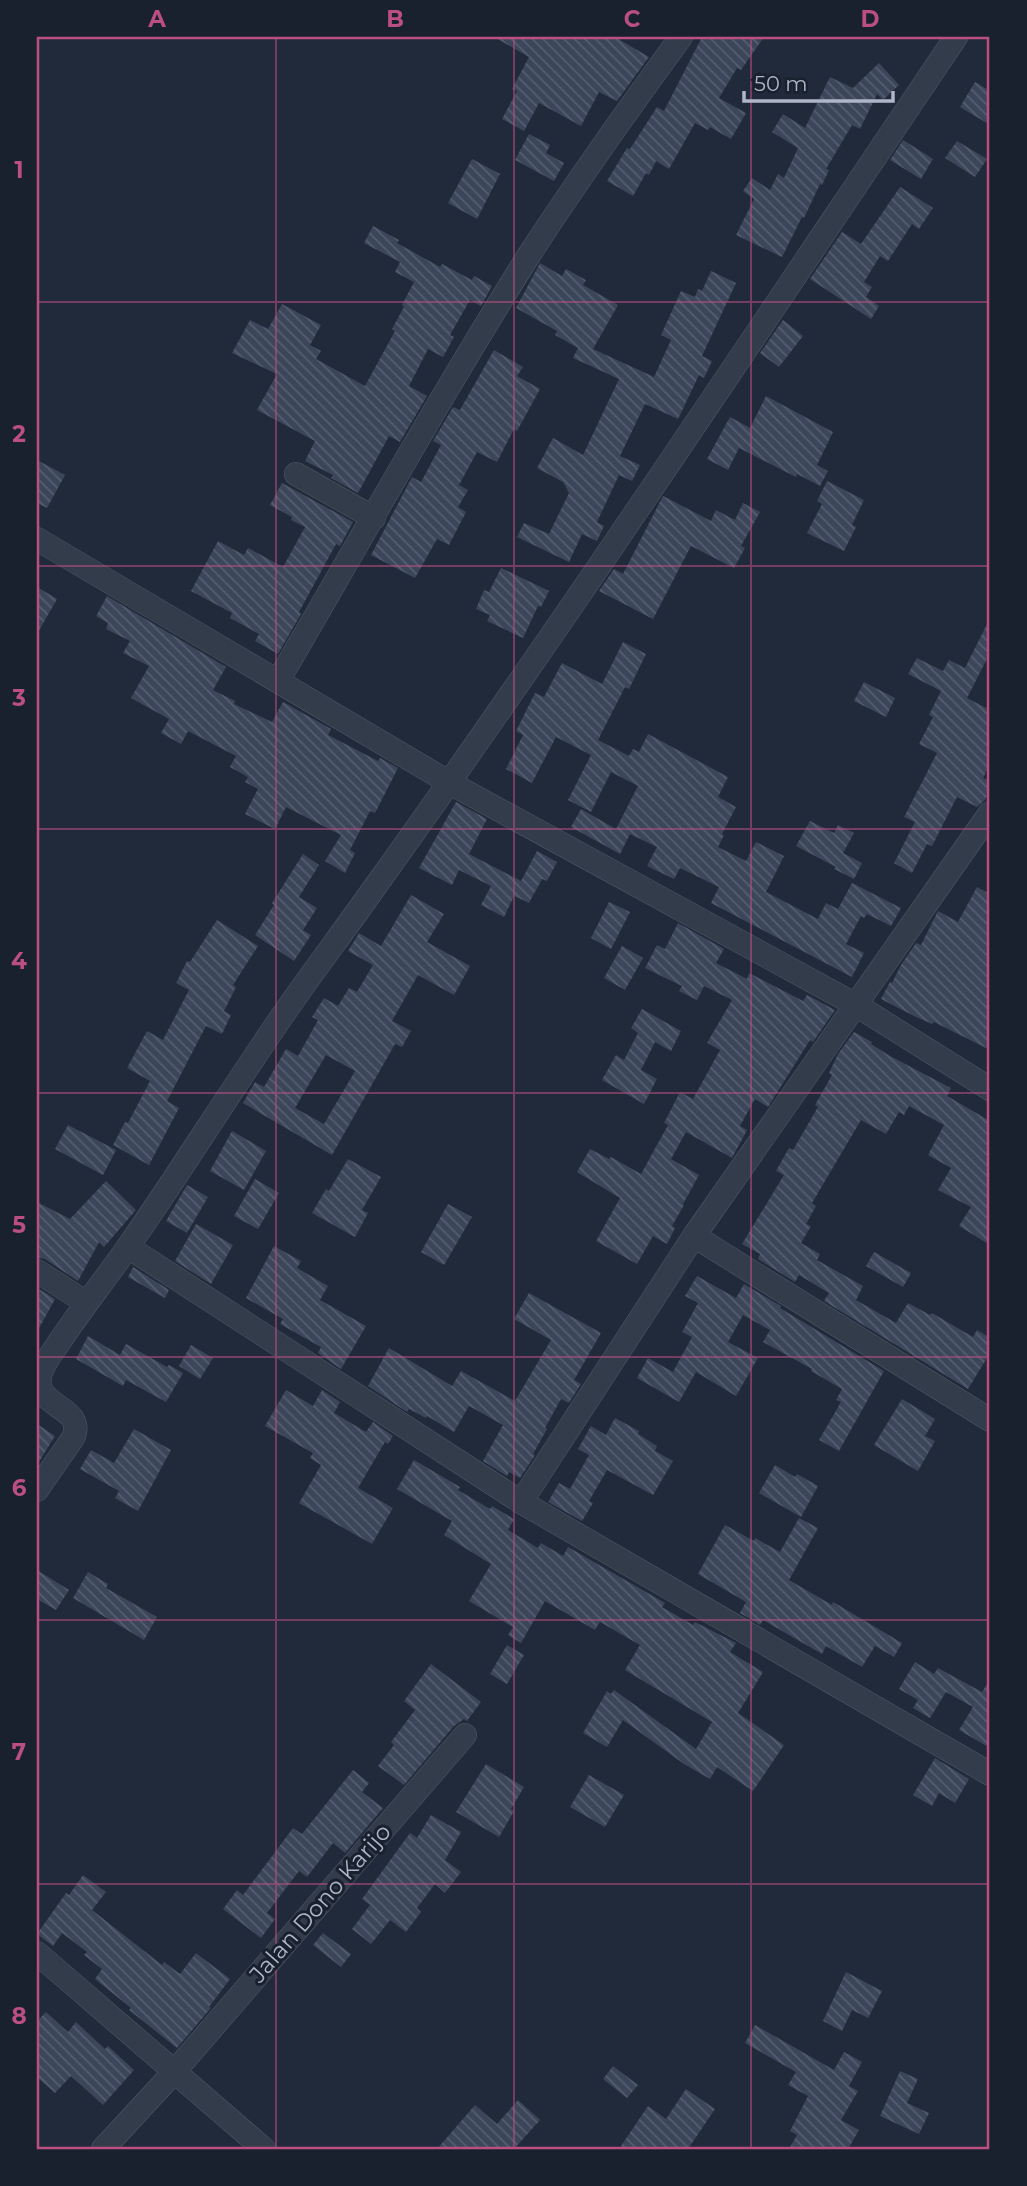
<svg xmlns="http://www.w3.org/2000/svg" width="1027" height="2186" font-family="Montserrat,sans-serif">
<defs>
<pattern id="building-back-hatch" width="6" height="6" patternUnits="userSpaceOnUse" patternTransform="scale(1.75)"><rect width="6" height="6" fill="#3b465a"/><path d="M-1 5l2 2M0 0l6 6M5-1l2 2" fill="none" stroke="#555e70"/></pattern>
</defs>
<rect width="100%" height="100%" fill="#202a3a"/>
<!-- building -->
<g fill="url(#building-back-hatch)" fill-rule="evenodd">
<path d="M494,37H615L649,57L617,101L599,92L581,126L539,103L524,131L502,119L517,91L512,89L529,57Z"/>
<path d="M702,37H764L741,70L737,68L719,98L746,113L731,139L710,127L708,130L695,123L669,169L656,161L649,175L646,173L633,196L607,181L627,148L630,149L657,107L664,111Z"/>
<path d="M879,63L899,85L883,100L877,94L860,129L852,125L826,169L829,170L822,185L820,184L804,218L802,217L782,257L736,235L754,199L743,191L752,178L770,190L778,174L784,178L798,148L772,132L783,114L805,128L830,77L853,88Z"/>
<path d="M975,82L990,91V125L960,107Z"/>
<path d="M529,134L550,145L546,153L564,163L554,181L515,160Z"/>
<path d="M903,140L933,159L921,179L890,160Z"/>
<path d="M957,141L987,159L975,177L945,158Z"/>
<path d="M472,159L500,174L477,219L448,203Z"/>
<path d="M900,187L933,208L919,229L912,224L888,261L880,256L864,282L872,287L866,297L879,306L871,319L810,279L842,232L861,244Z"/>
<path d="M373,226L399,240L397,243L440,267L442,264L472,280L474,276L492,286L481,306L470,300L450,335L454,337L443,357L428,349L409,386L427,396L400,442L389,436L358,493L331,478L333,475L305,461L315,441L257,410L277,374L232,353L250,320L268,329L282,304L321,325L310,345L321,351L316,359L365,386L395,331L392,329L404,307L402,305L414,282L395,272L400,262L364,243Z"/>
<path d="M540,263L562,276L566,269L586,280L583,285L618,305L593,349L654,377L671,340L661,335L681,291L695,297L698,289L702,291L711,271L736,283L702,356L712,361L704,378L699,375L678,419L645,404L620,456L640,465L632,481L619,475L597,522L604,526L597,541L582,534L569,562L517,537L524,523L549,534L569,493L563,482L537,468L553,438L583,455L619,379L573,358L578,348L555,335L557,331L516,308Z"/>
<path d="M783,320L803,336L779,367L760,353Z"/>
<path d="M494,350L523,367L517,376L540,389L517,431L514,429L497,462L477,452L459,485L468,490L458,507L466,512L449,545L437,539L415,578L371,555L412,477L421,482L441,445L433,441L453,407L460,410Z"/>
<path d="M766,396L833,432L817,465L828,471L820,486L797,474L796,477L739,448L728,470L707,459L730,417L750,428Z"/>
<path d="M37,460L65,475L47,508L37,503Z"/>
<path d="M827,481L864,500L852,525L856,527L844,551L807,533L822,504L817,501Z"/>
<path d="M282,483L353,522L340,546L336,544L299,612L301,614L278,654L255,641L259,634L230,618L232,613L191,591L218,541L244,555L248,548L283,567L305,527L291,520L292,517L270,505Z"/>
<path d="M663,496L711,521L716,510L735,520L743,503L760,512L741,546L745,548L734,568L691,546L653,619L599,591L614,569L623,574Z"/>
<path d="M501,568L549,591L541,607L538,606L523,638L487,621L490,615L476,609L484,590L489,592Z"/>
<path d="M37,587L57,599L37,634Z"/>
<path d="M107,596L226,667L213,690L235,701L234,704L272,722L283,702L331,729L328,735L378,761L380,758L398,768L375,813L370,811L350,850L355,853L345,873L325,861L341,835L286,807L275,829L245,814L258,789L245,782L248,777L230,767L236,756L188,731L181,744L161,733L169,719L131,698L149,666L123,653L130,641L106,629L108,623L96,616Z"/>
<path d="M990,618V653L967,698L990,710V764L983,778L990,781V790L985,800L977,807L957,797L932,846L927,844L912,873L894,863L915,822L904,817L937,753L919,744L933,717L929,715L941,691L908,674L917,658L943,671L949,660L965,668Z"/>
<path d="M623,642L646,654L629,689L625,687L598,740L629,756L633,749L639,752L648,734L728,777L718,797L736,807L722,834L724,835L718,847L746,861L756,842L784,856L766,892L818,919L826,903L838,909L852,883L901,908L891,926L867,914L864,918L861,916L846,944L864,953L852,977L711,903L719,887L680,868L674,879L647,866L657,847L630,834L620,854L571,827L581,809L616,829L638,786L611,772L591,812L568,800L591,755L556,737L532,783L506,769L523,735L516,731L535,693L544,697L562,663L602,684Z"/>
<path d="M864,682L895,698L886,717L854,701Z"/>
<path d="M456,802L487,819L469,854L521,881L537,851L557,862L547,881L542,879L529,903L514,896L504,917L481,905L491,886L459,870L452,885L419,868Z"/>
<path d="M810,821L834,833L838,825L854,833L843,853L862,863L854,879L834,869L836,867L796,846Z"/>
<path d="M303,854L319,865L299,897L317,908L303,930L311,935L294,961L255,935L274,905L272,903Z"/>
<path d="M977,887L990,894V1050L934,1022L932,1024L914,1016L881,999L890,982L892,983L901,965L916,943L921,945L938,911L958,922Z"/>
<path d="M411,895L444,914L427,942L470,966L454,995L418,975L392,1021L411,1031L402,1047L395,1044L332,1155L243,1103L255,1082L264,1087L286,1049L298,1056L318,1020L312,1017L324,998L338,1006L349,988L357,992L373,965L348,951L359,933L381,946ZM326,1055L355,1071L324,1124L295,1108Z"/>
<path d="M609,902L630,912L611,949L591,938Z"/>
<path d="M217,920L258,946L233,985L236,987L224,1011L231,1015L222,1034L206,1026L167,1101L179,1108L149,1165L113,1145L125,1122L128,1123L150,1081L127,1068L147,1031L163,1040L189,990L176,983L187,961L190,962Z"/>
<path d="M678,923L724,949L716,963L747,979L749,973L803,1001L807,995L835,1010L813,1042L810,1040L768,1107L755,1099L740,1126L747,1130L732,1158L686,1132L671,1159L699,1175L683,1204L684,1205L672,1226L675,1228L667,1244L653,1236L637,1264L596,1241L620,1198L577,1172L590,1149L609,1159L611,1157L641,1174L668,1125L664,1123L680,1092L693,1099L720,1050L707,1043L732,1000L704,986L697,1000L679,991L682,986L645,968L657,945L665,949Z"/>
<path d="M622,946L643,958L625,990L604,978Z"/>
<path d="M642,1009L681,1031L671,1051L655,1042L641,1070L657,1079L644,1104L602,1080L616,1055L624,1060L638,1033L631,1028Z"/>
<path d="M854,1032L872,1042L871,1044L890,1056L951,1088L947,1096L990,1121V1245L959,1226L971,1207L938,1190L951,1168L928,1155L944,1125L909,1106L904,1115L899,1112L886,1134L861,1120L812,1203L816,1206L806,1224L811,1226L801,1243L820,1254L817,1260L863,1286L856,1300L896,1323L908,1303L930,1315L932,1313L973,1337L977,1330L990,1338V1353L968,1389L824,1301L829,1293L799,1275L795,1282L758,1259L760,1254L742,1244L784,1175L776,1171L789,1148L793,1150L818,1107L815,1105L832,1075L829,1073L838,1054Z"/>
<path d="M68,1125L116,1150L103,1175L55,1149Z"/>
<path d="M232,1131L266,1151L244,1190L210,1171Z"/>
<path d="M348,1159L381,1177L362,1210L368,1213L355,1237L312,1213L326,1189L329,1191Z"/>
<path d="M255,1179L279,1193L258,1229L234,1216Z"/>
<path d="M106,1181L136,1210L104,1247L99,1242L78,1281L45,1259L37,1257V1202L70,1219Z"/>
<path d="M187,1185L208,1197L187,1233L166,1221Z"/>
<path d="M448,1204L472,1217L444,1265L421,1252Z"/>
<path d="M196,1224L233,1245L211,1284L175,1261Z"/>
<path d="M274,1246L301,1261L297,1268L328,1286L320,1300L366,1326L341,1369L318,1353L321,1347L280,1324L283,1319L246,1298Z"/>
<path d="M874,1252L911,1273L903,1287L866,1266Z"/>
<path d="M133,1267L169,1290L165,1298L128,1277Z"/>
<path d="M697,1276L736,1298L744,1284L781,1306L780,1308L884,1371L839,1451L819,1440L841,1402L836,1400L842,1389L811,1371L812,1369L763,1342L770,1330L743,1315L728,1342L758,1358L736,1396L696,1372L679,1402L637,1378L648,1358L673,1372L692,1337L682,1332L698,1303L685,1296Z"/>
<path d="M37,1288L55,1299L37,1332Z"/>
<path d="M529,1293L601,1333L574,1380L581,1384L569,1403L561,1399L545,1428L547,1429L533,1454L535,1455L520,1478L509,1472L507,1476L483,1461L503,1425L469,1406L454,1432L427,1416L426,1418L409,1409L407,1412L368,1386L389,1348L452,1386L461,1371L515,1401L551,1340L514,1319Z"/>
<path d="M88,1336L120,1355L126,1344L167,1367L169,1365L183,1373L166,1402L126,1380L123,1386L76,1359Z"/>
<path d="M191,1345L213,1358L200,1379L179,1366Z"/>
<path d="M286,1390L313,1406L322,1390L340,1402L334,1413L366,1432L373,1422L393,1436L388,1444L385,1442L358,1488L393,1508L372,1544L299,1503L321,1465L310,1458L313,1453L265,1426Z"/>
<path d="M902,1399L935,1419L925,1436L935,1441L918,1471L874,1445Z"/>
<path d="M615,1418L639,1431L638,1434L657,1446L655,1451L673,1461L653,1495L607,1470L589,1501L593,1503L582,1521L548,1502L559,1483L570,1489L589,1455L578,1449L591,1426L606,1435Z"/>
<path d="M37,1424L55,1436L37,1465Z"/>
<path d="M134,1429L171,1450L138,1511L115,1498L119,1491L80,1469L91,1450L114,1463Z"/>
<path d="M414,1460L460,1487L458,1490L490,1509L492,1506L514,1519L508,1530L538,1548L541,1543L563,1556L568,1547L665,1603L662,1607L693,1625L695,1622L736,1643L730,1652L763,1672L738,1713L784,1745L753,1791L717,1767L710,1779L684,1764L623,1720L607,1747L583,1733L607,1691L611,1694L614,1690L696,1749L712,1722L625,1670L640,1645L600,1622L595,1630L545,1601L521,1643L508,1635L513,1627L469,1601L491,1564L444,1535L452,1521L397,1489Z"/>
<path d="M775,1465L795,1477L797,1474L818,1486L801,1517L759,1493Z"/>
<path d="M799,1518L818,1528L789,1580L832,1605L833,1602L902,1643L894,1657L875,1646L862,1667L826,1646L822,1654L763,1620L760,1625L740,1613L746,1602L698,1574L725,1525L754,1541L755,1538L780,1552Z"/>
<path d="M37,1570L69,1590L56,1610L37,1599Z"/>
<path d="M88,1572L108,1584L106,1588L157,1617L144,1640L73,1598Z"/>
<path d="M507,1645L524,1655L507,1684L490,1674Z"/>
<path d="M915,1662L934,1674L938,1668L982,1692L990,1679V1748L959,1730L973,1707L946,1692L930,1718L913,1708L918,1700L899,1689Z"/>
<path d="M431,1664L481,1702L467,1721L464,1719L454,1726L404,1785L378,1766L394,1745L391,1742L415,1710L404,1701Z"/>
<path d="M935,1758L969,1779L955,1803L939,1793L932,1806L913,1795Z"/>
<path d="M486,1764L524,1787L511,1809L514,1811L499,1837L456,1812Z"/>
<path d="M353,1770L369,1783L362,1792L383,1808L345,1853L333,1843L307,1877L299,1871L267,1913L275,1919L261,1938L223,1909L237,1890L243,1895L293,1828L302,1834Z"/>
<path d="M589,1775L624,1795L605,1827L570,1807Z"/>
<path d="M431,1815L461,1832L445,1860L461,1872L445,1893L435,1884L417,1908L421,1912L406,1932L390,1920L371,1944L352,1929L370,1905L362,1899L410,1833L417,1838Z"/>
<path d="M83,1875L106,1892L92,1910L162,1965L164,1962L180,1974L196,1953L230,1979L209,2007L211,2008L177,2048L129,2010L131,2008L95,1979L102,1969L84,1955L87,1952L62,1933L53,1946L37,1934L66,1893L69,1895Z"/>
<path d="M323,1933L351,1954L341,1967L313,1945Z"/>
<path d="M846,1972L882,1991L868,2018L852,2010L842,2031L823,2021Z"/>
<path d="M46,2012L68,2032L76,2022L105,2049L108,2046L134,2070L103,2105L71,2076L55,2093L37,2077V2021Z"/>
<path d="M755,2025L834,2070L844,2052L862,2062L849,2086L858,2091L841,2120L859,2130L848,2149H789L797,2135L790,2131L808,2096L788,2085L796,2072L745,2043Z"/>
<path d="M613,2066L638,2085L627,2098L603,2079Z"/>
<path d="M900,2071L918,2079L907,2103L929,2113L919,2134L880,2116Z"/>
<path d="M686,2089L715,2109L688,2149H619L648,2106L666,2119Z"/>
<path d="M518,2100L540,2120L514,2149H437L475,2105L497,2124Z"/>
</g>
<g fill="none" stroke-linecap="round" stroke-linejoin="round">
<!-- minor casing -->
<g stroke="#515968" stroke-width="24">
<g id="minor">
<path d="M296,474L374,518"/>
<path d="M37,539L450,783L856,1005L990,1089"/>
<path d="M278,681C361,539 441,395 529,255C577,181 629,108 681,37"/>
<path d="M694,1236L990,1420"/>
<path d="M128,1247L521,1502L990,1774"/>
<path d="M37,1271L85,1302"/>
<path d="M37,1490L73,1438C88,1404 26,1408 42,1370C46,1360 54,1350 60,1341C82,1308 107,1277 130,1244C179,1174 224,1101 272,1031C304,983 339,938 372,891C573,611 763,323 956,37"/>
<path d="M521,1502L694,1236L990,813"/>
<path d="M37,1953L264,2149"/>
<path d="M103,2149L175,2071L465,1735"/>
</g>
</g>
<!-- minor -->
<use href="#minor" stroke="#333c4a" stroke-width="23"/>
</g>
<!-- grid -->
<path fill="none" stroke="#bb4f81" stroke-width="2" stroke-opacity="0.55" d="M276,37V2149M514,37V2149M751,37V2149M37,302H990M37,566H990M37,829H990M37,1093H990M37,1357H990M37,1620H990M37,1884H990"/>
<g text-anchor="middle" stroke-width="6" stroke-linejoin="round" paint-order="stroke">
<!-- street labels -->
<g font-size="23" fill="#aeb6c7" stroke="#19212f">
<text transform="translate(320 1903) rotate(-49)" y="8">Jalan Dono Karijo</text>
</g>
</g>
<!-- border -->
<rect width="1027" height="2186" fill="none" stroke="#19212f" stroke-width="77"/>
<!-- scale -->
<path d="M744 91v10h149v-10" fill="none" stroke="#aeb6c7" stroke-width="3.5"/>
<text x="754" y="91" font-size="21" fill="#aeb6c7" stroke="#19212f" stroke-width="5" paint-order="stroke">50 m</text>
<rect x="38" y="38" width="950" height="2110" fill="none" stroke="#bb4f81" stroke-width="2.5"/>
<g font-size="23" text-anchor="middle" font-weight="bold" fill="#bb4f81">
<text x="157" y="27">A</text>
<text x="395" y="27">B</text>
<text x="632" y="27">C</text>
<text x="870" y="27">D</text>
<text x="19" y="178">1</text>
<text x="19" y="442">2</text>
<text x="19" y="706">3</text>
<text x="19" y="969">4</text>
<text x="19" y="1233">5</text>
<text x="19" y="1496">6</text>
<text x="19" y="1760">7</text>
<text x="19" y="2024">8</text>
</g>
</svg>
